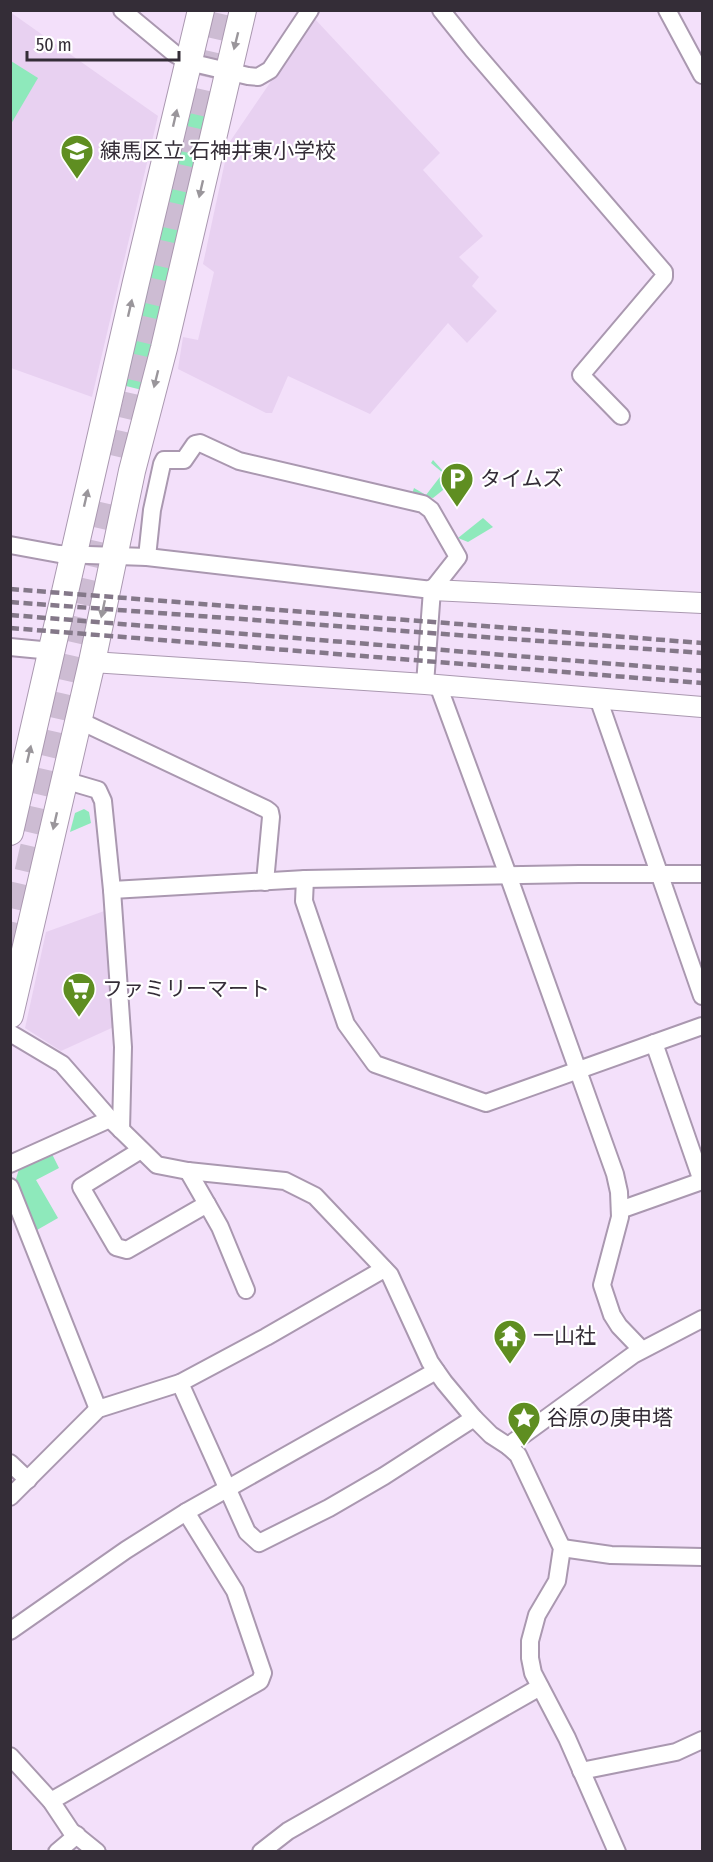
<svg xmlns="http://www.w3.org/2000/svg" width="713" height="1862" font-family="'Fira Sans Condensed','Noto Sans JP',sans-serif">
<rect width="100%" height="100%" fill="#f3e0fa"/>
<!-- built -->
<g fill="#e8d1f1">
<path d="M10,12L158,116L92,397L11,368Z"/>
<path d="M314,18L440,153L423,170L483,236L459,257L479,277L472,286L497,311L467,343L448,323L370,414L288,376L272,413H266L178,369L183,337L198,340L214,272L203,264L229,143Z"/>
<path d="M107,910L116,1026L61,1051L25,1028L46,932Z"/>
</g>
<!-- green -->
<g fill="#8ee9bb">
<path d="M11,61L38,78L11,124Z"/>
<path d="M193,103L211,107L142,390L122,385Z"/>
<path d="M433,460L453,482L433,498L412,494L414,488L426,495L443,473L431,463Z"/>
<path d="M483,518L493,527L468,542L458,538Z"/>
<path d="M84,809L89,812L91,823L70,832L75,813Z"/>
<path d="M52,1154L59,1168L36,1180L58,1218L37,1230L16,1179L19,1169Z"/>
</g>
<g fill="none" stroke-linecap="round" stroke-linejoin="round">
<!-- primary-tunnel -->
<g stroke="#cdbcd3" stroke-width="26" stroke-dasharray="26 13" stroke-linecap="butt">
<path d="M123,458L226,10"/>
<path d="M10,948L114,496"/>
</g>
<!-- minor casing -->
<g stroke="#aa98b0" stroke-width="20">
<g id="minor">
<path d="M122,10L175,54L189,62L248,76L258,77L270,70L310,10"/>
<path d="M441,10L473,50L664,272V277L581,375L621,416"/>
<path d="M667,10L702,75"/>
<path d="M10,545L59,554L147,557L432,590"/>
<path d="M147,557L152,510L162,464L164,460H184L195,444L200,443L239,461L423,504L431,510L458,557L432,590L425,684"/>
<path d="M10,647L52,651"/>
<path d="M438,685L508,875L615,1174L619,1192L620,1217L602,1285L612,1315L619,1326L641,1349"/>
<path d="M598,698L702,996"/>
<path d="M78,720L266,809L270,812L271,817L265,882"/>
<path d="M64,780L98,790L103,801L112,890L123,1047L121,1130"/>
<path d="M305,879L304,901L346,1024L375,1064L486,1103L702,1026"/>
<path d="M112,890L305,879L579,874H702"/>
<path d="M10,1033L62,1064L110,1119L157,1165L188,1171L285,1181L315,1196L390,1275L430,1362L444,1382L474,1418L491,1435L508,1446L518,1455L562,1548L557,1581L537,1615L530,1641V1658L533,1673L567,1738L617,1852"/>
<path d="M654,1043L702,1181"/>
<path d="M141,1150L81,1187L116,1247L127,1250L207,1204L188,1171"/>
<path d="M10,1164L110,1119"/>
<path d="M10,1187L98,1409"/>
<path d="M207,1204L220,1227L246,1290"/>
<path d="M620,1210L702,1181"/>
<path d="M180,1383L247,1532L259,1543L329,1508L384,1476L474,1418"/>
<path d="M508,1446L633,1355L702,1319"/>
<path d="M10,1463L28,1480"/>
<path d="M10,1497L98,1409L180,1383L266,1337L384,1269"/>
<path d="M562,1548L611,1555L702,1557"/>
<path d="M10,1631L126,1550L186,1512L436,1371"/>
<path d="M10,1756L51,1801L71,1831L97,1852"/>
<path d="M581,1771L676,1752L702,1740"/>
<path d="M51,1801L260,1681L263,1673L235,1591L186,1512"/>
<path d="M57,1852L77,1835"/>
<path d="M261,1852L288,1831L540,1687"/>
</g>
</g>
<!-- tertiary casing -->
<g stroke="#aa98b0" stroke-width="22">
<g id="tertiary">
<path d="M432,590L702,603"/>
<path d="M92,662L425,684L702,707"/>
</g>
</g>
<!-- primary casing -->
<g stroke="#aa98b0" stroke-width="28">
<g id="primary">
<path d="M10,832L136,282L201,10"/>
<path d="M10,1015L92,662L132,471L164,348L243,10"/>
</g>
</g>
<!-- minor -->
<use href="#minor" stroke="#fff" stroke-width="16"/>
<!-- tertiary -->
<use href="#tertiary" stroke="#fff" stroke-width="20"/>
<!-- primary -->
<use href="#primary" stroke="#fff" stroke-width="26"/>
<!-- rail -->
<g stroke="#847889" stroke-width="4.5" stroke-dasharray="9 4.5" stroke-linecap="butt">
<path d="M10,589L702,643"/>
<path d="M10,602L702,653"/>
<path d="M10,615L702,671"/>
<path d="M10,628L702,683"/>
</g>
</g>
<!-- one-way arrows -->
<defs><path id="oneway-solid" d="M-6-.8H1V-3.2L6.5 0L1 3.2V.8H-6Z" transform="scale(1.5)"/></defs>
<g fill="#9a969b">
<use href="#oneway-solid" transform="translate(236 41) rotate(104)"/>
<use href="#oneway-solid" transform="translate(175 118) rotate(-77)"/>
<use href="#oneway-solid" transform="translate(201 189) rotate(103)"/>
<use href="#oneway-solid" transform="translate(130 308) rotate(-77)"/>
<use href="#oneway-solid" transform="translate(156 379) rotate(104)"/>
<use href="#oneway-solid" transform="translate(86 498) rotate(-77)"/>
<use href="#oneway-solid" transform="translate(103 609) rotate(102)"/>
<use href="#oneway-solid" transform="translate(29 754) rotate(-77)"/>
<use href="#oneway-solid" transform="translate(55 821) rotate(103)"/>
</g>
<!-- icons -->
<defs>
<g id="school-pin" transform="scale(1.725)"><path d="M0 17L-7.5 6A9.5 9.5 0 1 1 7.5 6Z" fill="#5f8e21" stroke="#fff"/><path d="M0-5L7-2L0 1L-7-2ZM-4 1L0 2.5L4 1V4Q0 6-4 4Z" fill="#fff"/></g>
<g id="parking-pin" transform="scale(1.725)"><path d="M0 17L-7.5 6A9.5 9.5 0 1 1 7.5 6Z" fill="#5f8e21" stroke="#fff"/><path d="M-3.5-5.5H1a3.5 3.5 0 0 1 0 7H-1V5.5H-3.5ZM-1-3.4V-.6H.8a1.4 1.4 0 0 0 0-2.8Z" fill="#fff"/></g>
<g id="supermarket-pin" transform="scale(1.725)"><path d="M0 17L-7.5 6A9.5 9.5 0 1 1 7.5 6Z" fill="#5f8e21" stroke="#fff"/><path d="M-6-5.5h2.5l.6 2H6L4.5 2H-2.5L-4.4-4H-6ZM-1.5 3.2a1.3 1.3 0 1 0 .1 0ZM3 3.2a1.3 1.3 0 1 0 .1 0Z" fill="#fff"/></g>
<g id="temple-pin" transform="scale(1.725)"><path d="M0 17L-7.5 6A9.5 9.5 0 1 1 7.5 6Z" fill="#5f8e21" stroke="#fff"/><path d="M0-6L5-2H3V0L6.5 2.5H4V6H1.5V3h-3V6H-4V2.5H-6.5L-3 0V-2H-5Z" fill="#fff"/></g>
<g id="sight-pin" transform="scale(1.725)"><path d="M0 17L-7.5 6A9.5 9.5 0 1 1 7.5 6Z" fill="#5f8e21" stroke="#fff"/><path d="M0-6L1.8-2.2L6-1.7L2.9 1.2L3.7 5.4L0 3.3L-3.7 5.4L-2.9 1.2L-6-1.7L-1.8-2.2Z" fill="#fff"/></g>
</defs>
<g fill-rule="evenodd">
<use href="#school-pin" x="77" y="151"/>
<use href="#parking-pin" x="457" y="479"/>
<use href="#supermarket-pin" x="79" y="989"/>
<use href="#temple-pin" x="510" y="1336"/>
<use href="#sight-pin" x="524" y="1418"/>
</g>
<g text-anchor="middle" stroke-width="4.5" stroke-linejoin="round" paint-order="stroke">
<!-- poi labels -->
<g font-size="21" fill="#342d37" stroke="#fff" text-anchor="start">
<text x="100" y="158">練馬区立 石神井東小学校</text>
<text x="480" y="486">タイムズ</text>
<text x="102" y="996">ファミリーマート</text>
<text x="533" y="1343">一山社</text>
<text x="547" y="1425">谷原の庚申塔</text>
</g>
</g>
<!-- border -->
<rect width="713" height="1862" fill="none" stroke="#342d37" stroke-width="24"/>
<!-- scale -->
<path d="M27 51v9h152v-9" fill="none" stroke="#342d37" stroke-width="3"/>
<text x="36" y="51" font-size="18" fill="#342d37" stroke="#ffffff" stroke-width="4.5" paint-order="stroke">50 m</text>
</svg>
